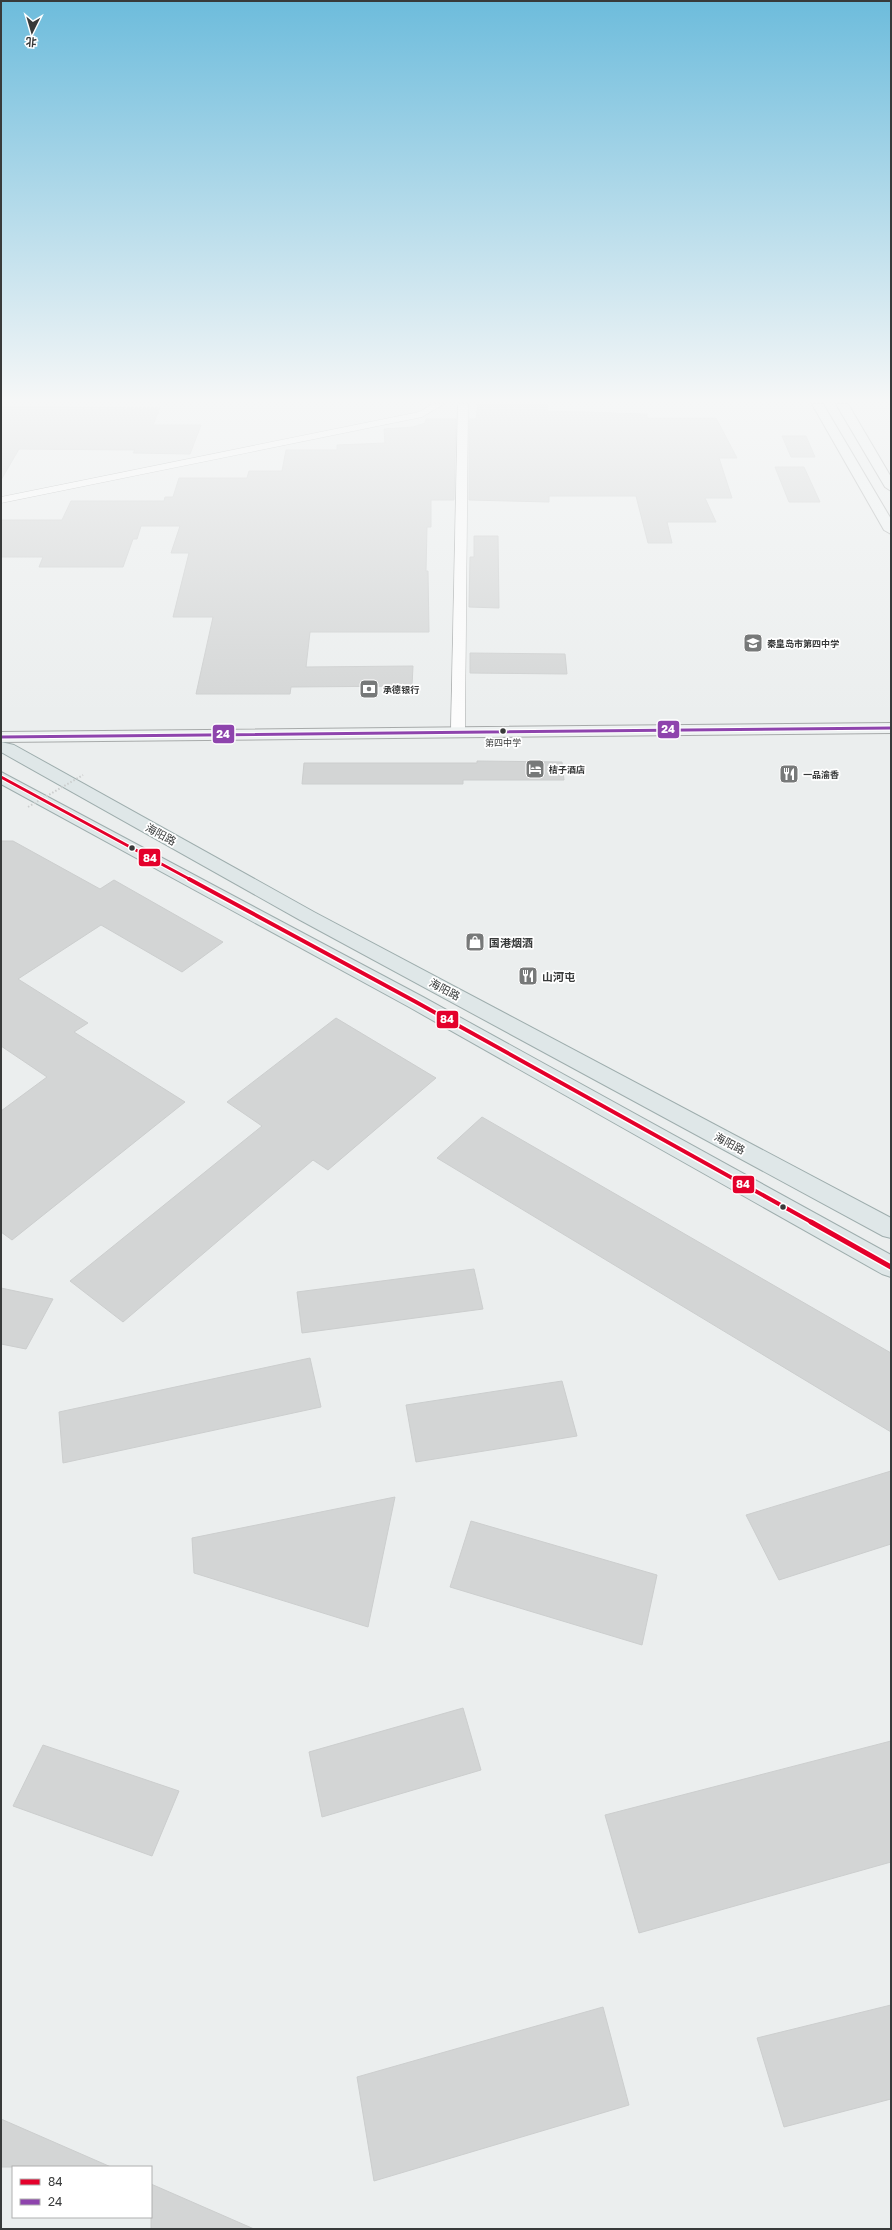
<svg xmlns="http://www.w3.org/2000/svg" width="892" height="2230" viewBox="0 0 892 2230" font-family="'Golos Text','Noto Sans SC',sans-serif">
<style>
.building{fill:#d3d5d5;stroke:#cccece}
.lines{fill:none;stroke-linecap:round;stroke-linejoin:round}
.minor-casing{stroke:#a7aaaa;stroke-width:1}
.secondary-casing{stroke:#a7aaaa;stroke-width:2}
.primary-casing{stroke:#9eadad;stroke-width:2}
.minor{fill:#fcfcfc;fill-rule:evenodd}
.secondary{fill:#eef2f2;fill-rule:evenodd}
.primary{fill:#dfe7e8;fill-rule:evenodd}
.path-bridge{stroke:#cccece;stroke-width:2;stroke-dasharray:1.5 2;stroke-linecap:butt}
.bus-1-far2-casing{stroke:#fff;stroke-width:5}
.bus-1-far1-casing{stroke:#fff;stroke-width:7}
.bus-1-casing{stroke:#fff;stroke-width:8}
.bus-2-casing{stroke:#fff;stroke-width:5}
.bus-1-far2{stroke:#e4002b;stroke-width:3}
.bus-1-far1{stroke:#e4002b;stroke-width:4}
.bus-1{stroke:#e4002b;stroke-width:5}
.bus-2{stroke:#8e44ad;stroke-width:3}
.bus-dot{fill:#383a3a;stroke:#fff;stroke-width:1.5}
.labels{text-anchor:middle;dominant-baseline:central;stroke-width:3.5;stroke-linejoin:round;paint-order:stroke}
.far-poi-label{font-size:9px;font-weight:bold;fill:#383a3a;stroke:#fff;text-anchor:start}
.far-bus-label{font-size:9px;fill:#383a3a;stroke:#fff}
.street-label{font-size:11px;fill:#383a3a;stroke:#fff}
.poi-label{font-size:11px;font-weight:bold;fill:#383a3a;stroke:#fff;text-anchor:start}
.line-badge{stroke:#fff;stroke-width:1.5}
.badge-label{font-size:11px;text-anchor:middle;font-weight:bold;fill:#fff}
</style>
<rect width="100%" height="100%" fill="#ebeeee"/>
<path class="building" d="M 478,404 L 547,404 L 547,411 L 647,414 L 647,418 L 716,418 L 737,458 L 719,458 L 732,498 L 705,498 L 716,522 L 667,522 L 672,543 L 648,543 L 636,496 L 549,496 L 549,502 L 469,500 L 469,419 L 476,419 Z
M 1,407 L 160,408 L 153,425 L 201,425 L 190,454 L 133,453 L 135,450 L 19,449 L 1,480 Z
M 426,419 L 456,419 L 454,500 L 431,500 L 431,527 L 427,527 L 426,571 L 428,571 L 429,632 L 310,632 L 306,667 L 413,666 L 412,686 L 291,687 L 290,694 L 196,694 L 213,617 L 173,617 L 189,553 L 171,553 L 180,526 L 141,526 L 137,539 L 133,539 L 123,567 L 39,567 L 43,557 L 1,557 L 1,520 L 62,520 L 71,501 L 164,501 L 165,497 L 173,497 L 179,478 L 247,478 L 249,471 L 282,471 L 286,450 L 337,450 L 337,445 L 385,443 L 384,429 L 413,427 L 425,423 Z
M 782,436 L 806,436 L 815,457 L 791,457 Z
M 775,467 L 804,467 L 820,502 L 789,502 Z
M 474,536 L 498,536 L 499,608 L 469,607 L 470,557 L 474,557 Z
M 470,653 L 565,654 L 567,674 L 470,673 Z
M 477,761 L 562,762 L 564,780 L 463,780 L 463,784 L 302,784 L 304,763 L 477,763 Z
M 1,841 L 13,841 L 100,889 L 114,880 L 223,942 L 182,972 L 101,925 L 18,979 L 88,1023 L 74,1032 L 185,1102 L 12,1240 L 1,1232 L 1,1111 L 47,1077 L 1,1046 Z
M 336,1018 L 436,1078 L 328,1170 L 313,1160 L 123,1322 L 70,1281 L 262,1126 L 227,1102 Z
M 482,1117 L 891,1353 L 891,1432 L 437,1158 Z
M 474,1269 L 483,1309 L 302,1333 L 297,1292 Z
M 1,1288 L 53,1299 L 26,1349 L 1,1344 Z
M 310,1358 L 321,1407 L 63,1463 L 59,1412 Z
M 562,1381 L 577,1436 L 416,1462 L 406,1405 Z
M 891,1471 L 891,1544 L 779,1580 L 746,1515 Z
M 395,1497 L 368,1627 L 194,1573 L 192,1538 Z
M 471,1521 L 657,1575 L 642,1645 L 450,1587 Z
M 463,1708 L 481,1770 L 322,1817 L 309,1752 Z
M 891,1741 L 891,1862 L 639,1933 L 605,1815 Z
M 43,1745 L 179,1791 L 152,1856 L 13,1806 Z
M 891,2005 L 891,2099 L 784,2127 L 757,2038 Z
M 603,2007 L 629,2105 L 374,2181 L 357,2077 Z
M 1,2119 L 111,2167 L 1,2167 Z
M 151,2184 L 254,2229 L 151,2229 Z"/>
<g class="lines">
<g class="minor-casing">
<path id="minor" d="M 433,404 L 444,404 L 422,417 L 1,503 L 1,497 L 419,412 Z
M 458,404 L 468,404 L 465,731 L 458,735 L 451,731 Z"/>
</g>
<g class="secondary-casing">
<path id="secondary" d="M 812,404 L 823,404 L 891,519 L 891,534 L 884,530 Z
M 836,404 L 848,404 L 891,477 L 891,491 L 885,487 Z
M 891,723 L 891,733 L 1,742 L 1,732 Z"/>
</g>
<g class="primary-casing">
<path id="primary" d="M 1,742 L 14,745 L 314,912 L 891,1218 L 891,1238 L 883,1236 L 300,920 L 1,752 Z
M 1,772 L 423,997 L 891,1255 L 891,1277 L 882,1274 L 409,1007 L 1,784 Z"/>
</g>
<use href="#minor" class="minor"/>
<use href="#secondary" class="secondary"/>
<use href="#primary" class="primary"/>
<path class="path-bridge" d="M 28,807 L 83,775"/>
<g class="bus-1-far2-casing">
<path id="bus-1-far2" d="M 1,777 L 191,880"/>
</g>
<g class="bus-1-far1-casing">
<path id="bus-1-far1" d="M 189,879 L 416,1002 L 813,1223"/>
</g>
<g class="bus-1-casing">
<path id="bus-1" d="M 811,1222 L 891,1267"/>
</g>
<g class="bus-2-casing">
<path id="bus-2" d="M 1,737 L 891,728"/>
</g>
<use href="#bus-1-far2" class="bus-1-far2"/>
<use href="#bus-1-far1" class="bus-1-far1"/>
<use href="#bus-1" class="bus-1"/>
<use href="#bus-2" class="bus-2"/>
</g>
<linearGradient id="sky" x2="0" y2="1"><stop stop-color="#6dbcdc"/><stop offset="0.56" stop-color="#f6f7f7"/><stop offset="1" stop-color="#f6f7f7" stop-opacity="0"/></linearGradient>
<rect width="892" height="716" fill="url(#sky)"/>
<defs>
<g id="school-square" transform="scale(1)"><rect x="-9" y="-9" width="18" height="18" rx="4" fill="#777979" stroke="#fff"/><path d="M0-5L7-2L0 1L-7-2ZM-4 1L0 2.5L4 1V4Q0 6-4 4Z" fill="#fff"/></g>
<g id="bank-square" transform="scale(1)"><rect x="-9" y="-9" width="18" height="18" rx="4" fill="#777979" stroke="#fff"/><path d="M-6-4H6V4H-6ZM0-2.3a2.3 2.3 0 1 0 0 4.6a2.3 2.3 0 1 0 0-4.6Z" fill="#fff"/></g>
<g id="hotel-square" transform="scale(1)"><rect x="-9" y="-9" width="18" height="18" rx="4" fill="#777979" stroke="#fff"/><path d="M-6-4.5h1.5V1H6V5H4.5V3h-9V5H-6ZM-4 0a1.8 1.8 0 1 1 3.6 0ZM.5 0V-2.5h3Q6-2.5 6 0Z" fill="#fff"/></g>
<g id="restaurant-square" transform="scale(1)"><rect x="-9" y="-9" width="18" height="18" rx="4" fill="#777979" stroke="#fff"/><path d="M-5-6h1v4h1v-4h1v4h1v-4h1v5L-1.5 .5V6h-2V.5L-5-1ZM5-6V6H3V1.5H1.5Q1.5-4 5-6Z" fill="#fff"/></g>
<g id="shop-square" transform="scale(1)"><rect x="-9" y="-9" width="18" height="18" rx="4" fill="#777979" stroke="#fff"/><path d="M-5-2.5h2.3a2.7 3.5 0 0 1 5.4 0H5L5.5 6h-11ZM-1.5-2.5h3a1.5 2.3 0 0 0-3 0Z" fill="#fff"/></g>
</defs>
<g fill-rule="evenodd">
<use href="#school-square" x="753" y="643"/>
<use href="#bank-square" x="369" y="689"/>
<use href="#hotel-square" x="535" y="769"/>
<use href="#restaurant-square" x="789" y="774"/>
<use href="#shop-square" x="475" y="942"/>
<use href="#restaurant-square" x="528" y="976"/>
</g>
<g class="bus-dot">
<circle cx="503" cy="731" r="3.5"/>
<circle cx="132" cy="848" r="3.5"/>
<circle cx="783" cy="1207" r="3.5"/>
</g>
<g class="labels">
<g class="far-poi-label">
<text x="767" y="643">秦皇岛市第四中学</text>
<text x="383" y="689">承德银行</text>
<text x="549" y="769">桔子酒店</text>
<text x="803" y="774">一品渝香</text>
</g>
<g class="far-bus-label">
<text x="503" y="742">第四中学</text>
</g>
<g class="street-label">
<text transform="translate(161 834) rotate(29)">海阳路</text>
<text transform="translate(445 989) rotate(28)">海阳路</text>
<text transform="translate(730 1143) rotate(28)">海阳路</text>
</g>
<g class="poi-label">
<text x="489" y="942">国港烟酒</text>
<text x="542" y="976">山河屯</text>
</g>
</g>
<g class="line-badge">
<rect x="657" y="720" width="23" height="19" rx="4" fill="#8e44ad"/>
<rect x="212" y="724" width="23" height="20" rx="4" fill="#8e44ad"/>
<rect x="138" y="848" width="23" height="19" rx="4" fill="#e4002b"/>
<rect x="436" y="1010" width="23" height="19" rx="4" fill="#e4002b"/>
<rect x="732" y="1175" width="23" height="19" rx="4" fill="#e4002b"/>
</g>
<g class="badge-label">
<text x="668" y="733">24</text>
<text x="223" y="738">24</text>
<text x="150" y="862">84</text>
<text x="447" y="1023">84</text>
<text x="743" y="1188">84</text>
</g>
<rect width="892" height="2230" fill="none" stroke="#383a3a" stroke-width="4"/>
<rect x="12" y="2166" width="140" height="52" fill="#ffffff" stroke="#afb0b0"/>
<rect x="20" y="2179" width="20" height="6" fill="#e4002b" stroke="#afb0b0"/>
<text x="48" y="2186" font-size="12" fill="#383a3a">84</text>
<rect x="20" y="2199" width="20" height="6" fill="#8e44ad" stroke="#afb0b0"/>
<text x="48" y="2206" font-size="12" fill="#383a3a">24</text>
<g transform="translate(32 32) rotate(185)" stroke="#ffffff" stroke-width="3" paint-order="stroke">
<path d="M0-3L7 15L0 10L-7 15Z" fill="#383a3a"/>
<text y="-6" font-size="11" font-weight="bold" text-anchor="middle" fill="#383a3a">北</text>
</g>
</svg>
